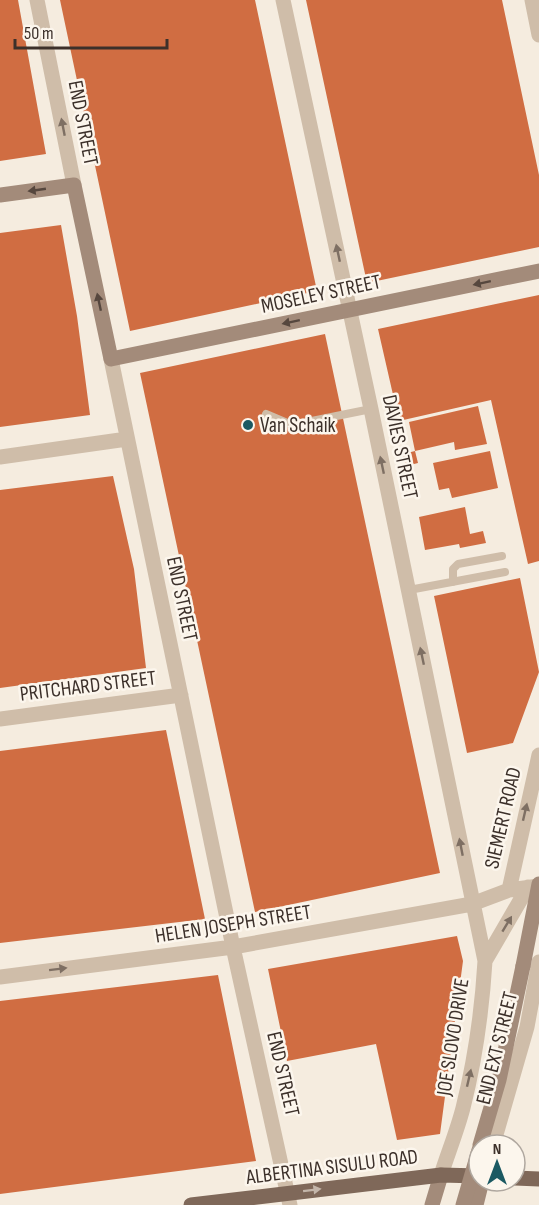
<svg xmlns="http://www.w3.org/2000/svg" width="539" height="1205" viewBox="0 0 539 1205" font-family="'Sofia Sans Condensed',sans-serif">
<style>
.building{fill:#d06d42}
.lines{fill:none;stroke-linecap:round;stroke-linejoin:round}
.lane{stroke:#cfbda9;stroke-width:8}
.street{stroke:#cfbda9;stroke-width:15}
.secondary{stroke:#a38b7a;stroke-width:15}
.primary{stroke:#7f6859;stroke-width:15}
.secondary-bridge{stroke:#a38b7a;stroke-width:15}
.oneway{fill:#7e6f63}
.oneway2{fill:#56473e}
.oneway3{fill:#c4b6aa}
.poi-dot{fill:#1b5962;stroke:#fcf6ed;stroke-width:2}
.labels{text-anchor:middle;dominant-baseline:central;stroke-width:5;stroke-linejoin:round;paint-order:stroke}
.street-label{font-size:21px;fill:#3c302a;stroke:#fcf6ed}
.poi-label{font-size:21px;fill:#3c302a;stroke:#fcf6ed;text-anchor:start}
</style>
<rect width="100%" height="100%" fill="#f5ecdf"/>
<path class="building" d="M 0,0 L 18,0 L 46,154 L 0,161 Z
M 60,0 L 255,0 L 317,291 L 130,331 Z
M 306,0 L 502,0 L 539,175 L 539,247 L 367,283 Z
M 61,225 L 77,316 L 90,415 L 0,427 L 0,233 Z
M 539,295 L 539,561 L 528,564 L 491,400 L 399,421 L 378,329 Z
M 325,334 L 440,873 L 255,912 L 140,373 Z
M 478,406 L 487,444 L 455,450 L 454,442 L 415,451 L 409,422 Z
M 415,451 L 418,463 L 406,466 L 403,454 Z
M 490,451 L 498,488 L 452,498 L 449,488 L 439,490 L 433,463 Z
M 113,476 L 134,569 L 146,668 L 0,688 L 0,490 Z
M 465,507 L 470,534 L 483,531 L 486,543 L 460,548 L 459,544 L 425,550 L 419,517 Z
M 520,578 L 539,672 L 513,743 L 467,753 L 434,596 Z
M 166,730 L 205,919 L 0,943 L 0,751 Z
M 457,936 L 463,961 L 440,1134 L 397,1140 L 376,1044 L 287,1061 L 268,969 Z
M 218,975 L 256,1161 L 0,1194 L 0,1001 Z"/>
<g class="lines">
<path class="lane" d="M 266,414 L 292,425 L 371,409
M 453,582 L 453,569 L 458,564 L 502,556
M 409,590 L 505,572"/>
<path class="street" d="M 37,0 L 74,185
M 283,0 L 371,409 L 485,961 C 482,1011 475,1060 463,1108 C 457,1131 448,1153 441,1175
M 532,0 L 539,35
M 111,359 L 233,947 L 290,1205
M 0,457 L 127,439
M 0,719 L 181,695
M 509,890 L 539,755
M 485,961 L 528,887
M 0,977 L 233,947 L 472,904 L 509,890 L 539,886
M 493,1145 L 527,1027 L 539,962"/>
<path class="secondary" d="M 0,195 L 74,185 L 111,359 L 539,271
M 480,1145 L 499,1080 L 523,966
M 432,1205 L 441,1175
M 476,1205 L 482,1181"/>
<path class="primary" d="M 515,1178 L 539,1179
M 191,1205 L 441,1175 L 479,1176"/>
<path class="secondary-bridge" d="M 523,966 L 539,884
M 463,1205 L 479,1150"/>
</g>
<defs><path id="oneway-solid" d="M-6-.8H1V-3.2L6.5 0L1 3.2V.8H-6Z" transform="scale(1.5)"/></defs>
<g class="oneway">
<use href="#oneway-solid" transform="translate(63 127) rotate(-101)"/>
<use href="#oneway-solid" transform="translate(338 253) rotate(-102)"/>
<use href="#oneway-solid" transform="translate(382 465) rotate(-102)"/>
<use href="#oneway-solid" transform="translate(422 656) rotate(-102)"/>
<use href="#oneway-solid" transform="translate(525 812) rotate(-77)"/>
<use href="#oneway-solid" transform="translate(461 847) rotate(-101)"/>
<use href="#oneway-solid" transform="translate(507 924) rotate(-59)"/>
<use href="#oneway-solid" transform="translate(58 969) rotate(-7)"/>
<use href="#oneway-solid" transform="translate(469 1078) rotate(-77)"/>
</g>
<g class="oneway2">
<use href="#oneway-solid" transform="translate(37 190) rotate(172)"/>
<use href="#oneway-solid" transform="translate(482 283) rotate(168)"/>
<use href="#oneway-solid" transform="translate(99 302) rotate(-102)"/>
<use href="#oneway-solid" transform="translate(291 322) rotate(168)"/>
</g>
<use class="oneway3" href="#oneway-solid" transform="translate(312 1190) rotate(-7)"/>
<circle class="poi-dot" cx="248" cy="425" r="6"/>
<g class="labels">
<g class="street-label">
<text transform="translate(83 123) rotate(79)">END STREET</text>
<text transform="translate(321 294) rotate(-12)">MOSELEY STREET</text>
<text transform="translate(400 447) rotate(78)">DAVIES STREET</text>
<text transform="translate(182 599) rotate(78)">END STREET</text>
<text transform="translate(88 686) rotate(-7)">PRITCHARD STREET</text>
<text transform="translate(503 818) rotate(-77)">SIEMERT ROAD</text>
<text transform="translate(233 924) rotate(-9)">HELEN JOSEPH STREET</text>
<text transform="translate(453 1037) rotate(-81)">JOE SLOVO DRIVE</text>
<text transform="translate(497 1048) rotate(-76)">END EXT STREET</text>
<text transform="translate(283 1074) rotate(77)">END STREET</text>
<text transform="translate(332 1167) rotate(-7)">ALBERTINA SISULU ROAD</text>
</g>
<g class="poi-label">
<text x="260" y="425">Van Schaik</text>
</g>
</g>
<g transform="translate(497 1163)"><circle r="28" fill="#fcf6ed" stroke="#afa79f" stroke-width="1.5"/>
<path d="M0-4.5L10 22L0 15L-10 22Z" fill="#1b5962"/>
<text y="-9" font-size="16" font-weight="bold" text-anchor="middle" fill="#3c302a">N</text>
</g>
<path d="M15 39v9h152v-9" fill="none" stroke="#3c302a" stroke-width="3"/>
<text x="24" y="39" font-size="18" fill="#3c302a" stroke="#fcf6ed" stroke-width="4.5" paint-order="stroke">50 m</text>
</svg>
